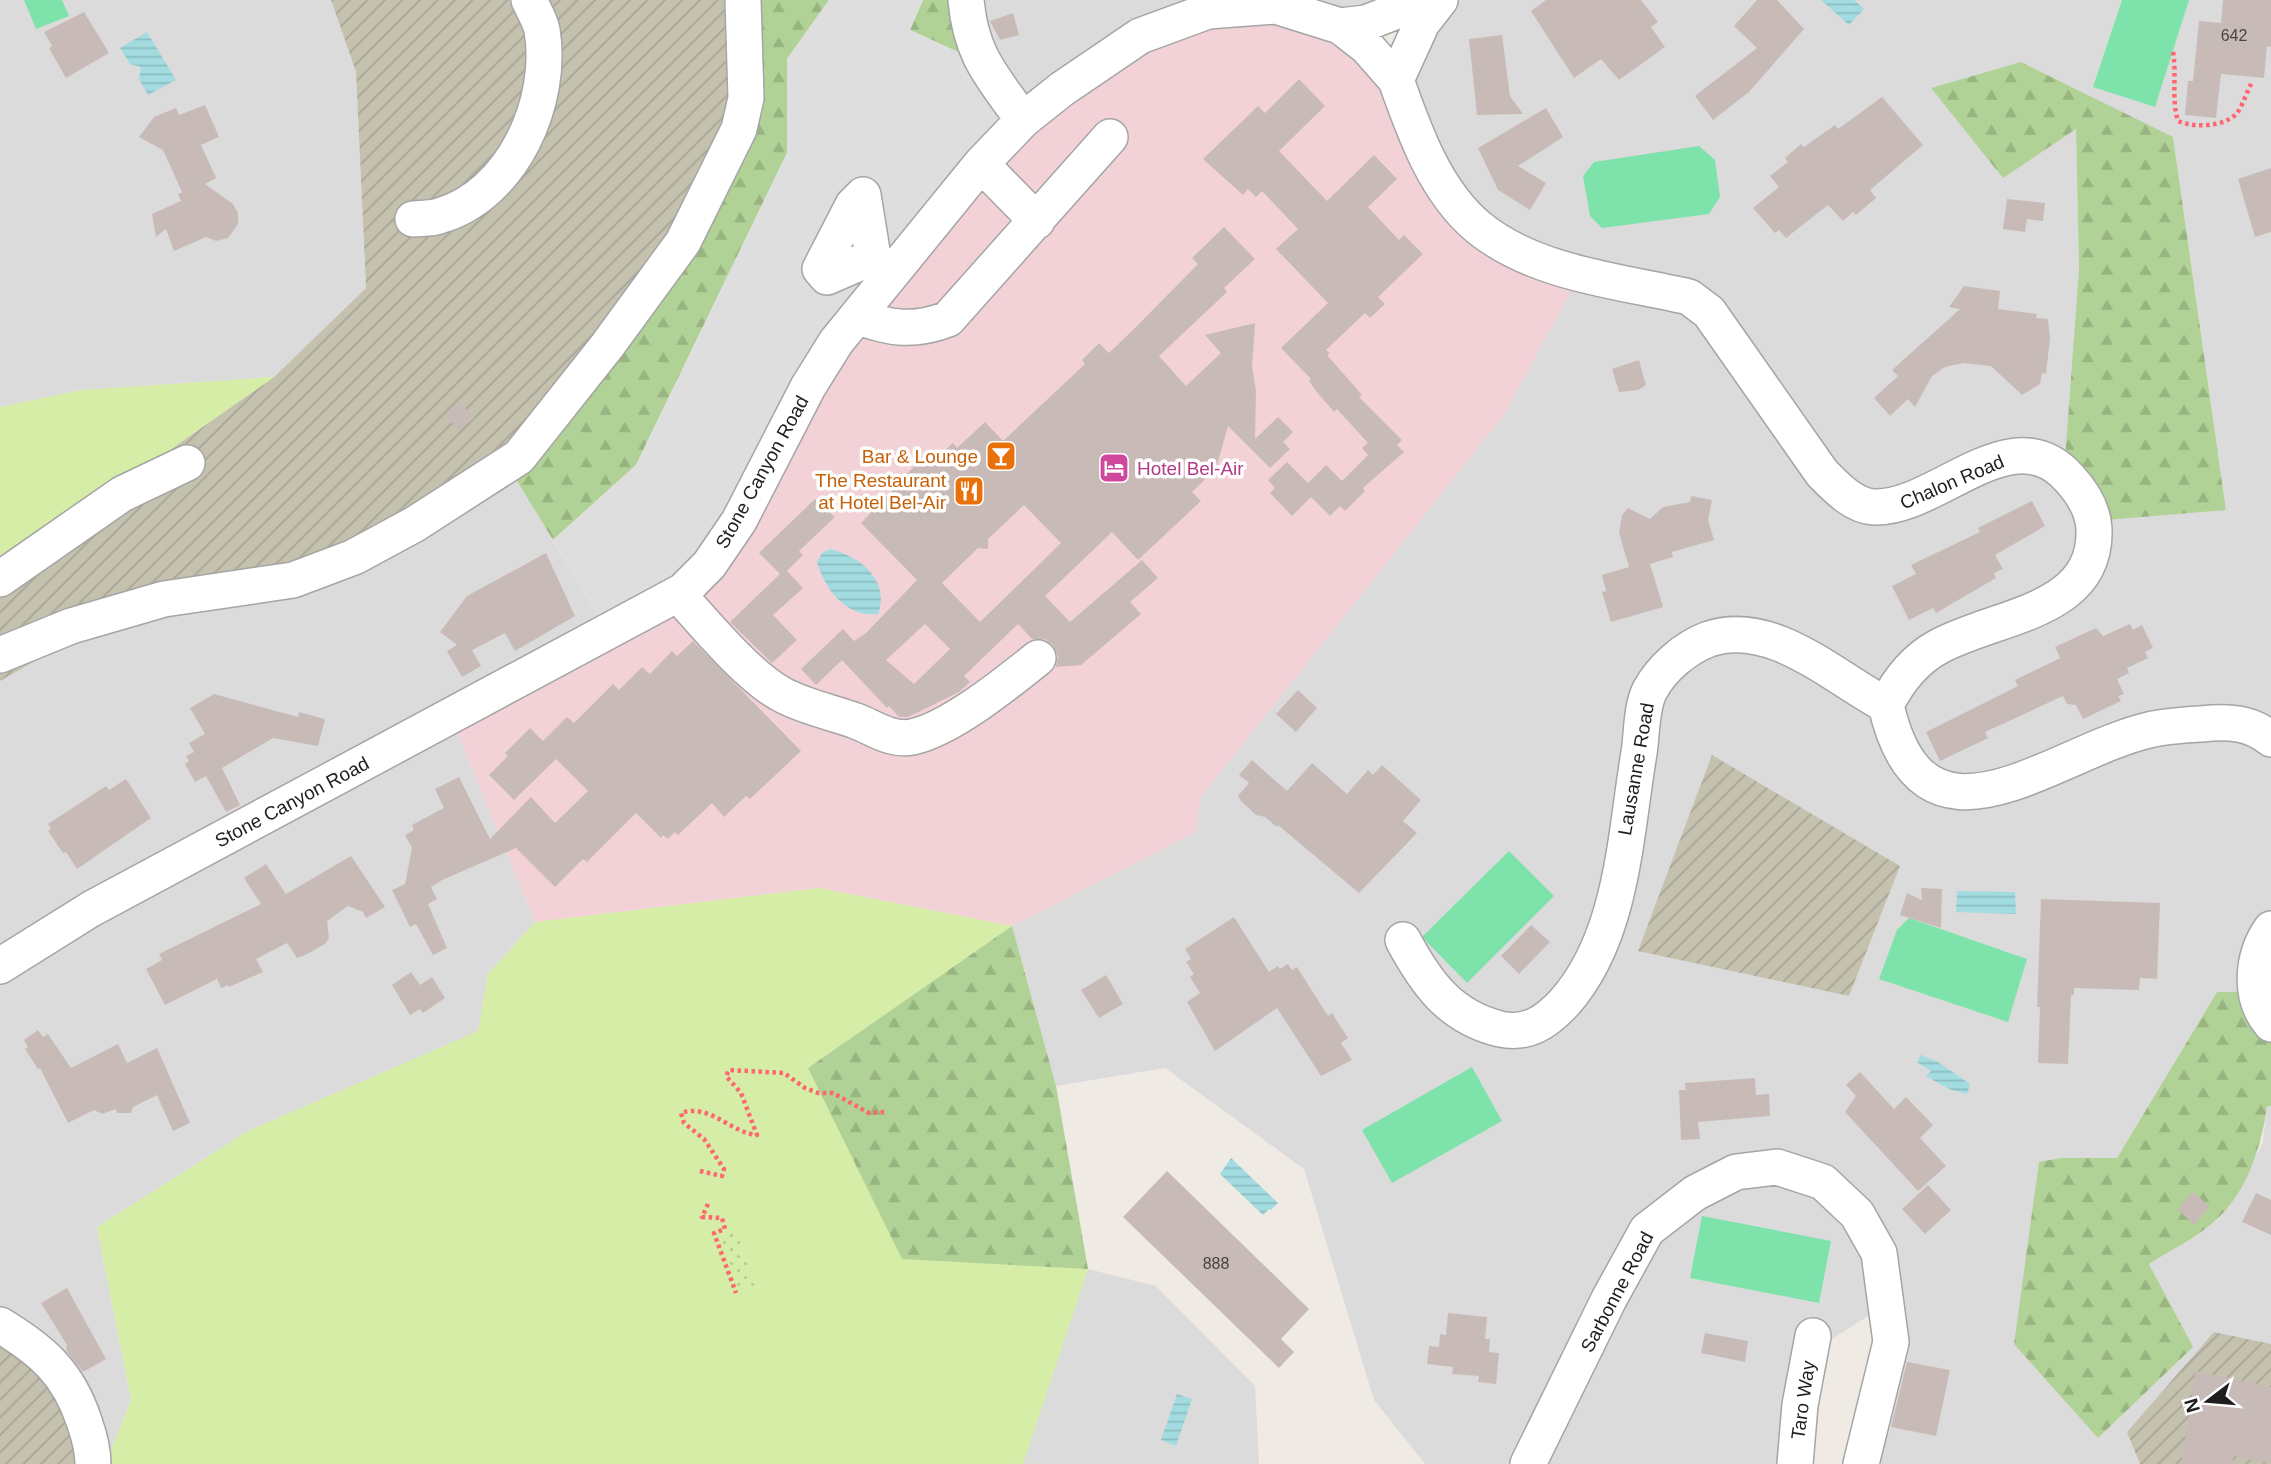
<svg xmlns="http://www.w3.org/2000/svg" width="2271" height="1464" viewBox="0 0 2271 1464" font-family="Arial,sans-serif">
<style>
.residential{fill:#dcdbdb;fill-rule:evenodd}
.commercial{fill:#f2d2d6}
.construction{fill:url(#construction-furrows)}
.grass{fill:#d5eda7}
.forest{fill:url(#forest-firs)}
.garden{fill:url(#garden-dots)}
.pitch{fill:#7de3ab}
.parking{fill:#dedede}
.water{fill:url(#water-rules)}
.building{fill:#c8bbb7;fill-rule:evenodd}
.lines{fill:none;stroke-linecap:round;stroke-linejoin:round}
.minor-casing{stroke:#a5a5a5;stroke-width:38}
.path{stroke:#ff666f;stroke-width:4.5;stroke-dasharray:3.5 3.5;stroke-linecap:butt}
.minor{stroke:#fff;stroke-width:35}
.labels{text-anchor:middle;dominant-baseline:central;stroke-width:7;stroke-linejoin:round;paint-order:stroke}
.number-label{font-size:16px;fill:#484544}
.food-label{font-size:19px;fill:#c56008;stroke:#fff;text-anchor:end}
.hotel-label{font-size:19px;fill:#b23c85;stroke:#fff;text-anchor:start}
.street-label{font-size:19px;fill:#1e1e1e;stroke:#fff}
</style>
<defs>
<pattern id="construction-furrows" width="10" height="10" patternUnits="userSpaceOnUse" patternTransform="scale(1.75)"><rect width="10" height="10" fill="#c5c1af"/><path d="M-1 1l2-2M0 10L10 0M9 11l2-2" fill="none" stroke="#a9a596"/></pattern>
<pattern id="forest-firs" width="22" height="20" patternUnits="userSpaceOnUse" patternTransform="scale(1.75)"><rect width="22" height="20" fill="#b1d296"/><path d="M5 1l3.5 6h-7zM16 11l3.5 6h-7z" fill="#98b481"/></pattern>
<pattern id="garden-dots" width="8" height="8" patternUnits="userSpaceOnUse" patternTransform="scale(1.75)"><rect width="8" height="8" fill="#d5eda7"/><path d="M2 2h.1M6 6h.1" fill="none" stroke="#b6cb8f" stroke-width="1.8" stroke-linecap="round"/></pattern>
<pattern id="water-rules" width="6" height="5" patternUnits="userSpaceOnUse" patternTransform="scale(1.75)"><rect width="6" height="5" fill="#a2dce0"/><path d="M0 2.5h6" fill="none" stroke="#8bbcc0"/></pattern>
</defs>
<rect width="100%" height="100%" fill="#f0eae4"/>
<path class="residential" d="M 0,0 L 331,0 L 356,72 L 366,288 L 274,377 L 82,390 L 0,407 Z
M 966,0 L 1425,0 L 1023,120 Z
M 1440,0 L 2271,0 L 2271,1024 L 2217,992 L 2117,1158 L 2061,1158 L 2098,1438 L 2192,1347 L 2149,1264 L 2218,1219 L 2238,1192 L 2263,1142 L 2267,1106 L 2271,1106 L 2271,1464 L 1861,1464 L 1887,1304 L 1810,1353 L 1795,1464 L 1425,1464 L 1374,1400 L 1304,1169 L 1165,1068 L 1056,1086 L 1012,926 L 1196,832 L 1200,798 L 1478,227 L 1396,80 ZM 2076,128 L 2173,137 L 2226,509 L 2079,270 Z
M 517,481 L 608,632 L 451,717 L 535,922 L 488,974 L 479,1031 L 248,1131 L 97,1227 L 131,1400 L 106,1464 L 0,1464 L 0,681 L 103,623 L 339,578 Z
M 1088,1269 L 1156,1286 L 1255,1386 L 1259,1464 L 1023,1464 Z"/>
<path class="commercial" d="M 1208,11 L 1340,26 L 1453,200 L 1581,272 L 1504,415 L 1200,798 L 1196,832 L 1012,926 L 819,888 L 535,922 L 451,717 L 683,591 L 808,387 L 981,164 Z"/>
<path class="construction" d="M 331,0 L 758,0 L 755,95 L 683,250 L 517,481 L 339,578 L 103,623 L 0,681 L 0,569 L 274,377 L 366,288 L 356,72 Z
M 1712,755 L 1900,866 L 1849,996 L 1638,951 Z
M 2214,1332 L 2271,1344 L 2271,1464 L 2140,1464 L 2127,1432 Z
M 0,1347 L 50,1380 L 75,1438 L 76,1464 L 0,1464 Z"/>
<path class="grass" d="M 274,377 L 0,569 L 0,407 L 82,390 Z
M 819,888 L 1012,926 L 808,1068 L 902,1258 L 1088,1269 L 1023,1464 L 106,1464 L 131,1400 L 97,1227 L 248,1131 L 478,1031 L 488,974 L 535,922 Z"/>
<path class="forest" d="M 758,0 L 829,0 L 787,59 L 787,153 L 636,465 L 553,540 L 517,481 L 683,250 L 755,95 Z
M 923,0 L 966,0 L 982,63 L 910,30 Z
M 2021,62 L 2173,137 L 2226,510 L 2093,521 L 2064,473 L 2079,270 L 2076,129 L 2003,178 L 1931,88 Z
M 1012,926 L 1056,1086 L 1088,1269 L 902,1259 L 808,1068 Z
M 2217,992 L 2256,992 L 2271,1041 L 2271,1106 L 2267,1106 C 2262,1145 2247,1192 2217,1219 C 2198,1237 2171,1250 2149,1264 L 2193,1347 L 2098,1438 L 2014,1344 L 2039,1162 L 2061,1158 L 2117,1158 Z"/>
<path class="garden" d="M 737,1230 L 756,1285 L 738,1290 L 719,1237 Z"/>
<path class="pitch" d="M 24,0 L 62,0 L 69,16 L 36,29 Z
M 2122,0 L 2189,0 L 2155,107 L 2093,87 Z
M 1699,146 L 1715,160 L 1720,197 L 1709,214 L 1602,228 L 1590,216 L 1583,176 L 1594,162 Z
M 1509,851 L 1554,896 L 1467,983 L 1422,937 Z
M 1909,918 L 2027,959 L 2008,1022 L 1879,979 L 1897,930 Z
M 1472,1067 L 1502,1121 L 1392,1183 L 1362,1130 Z
M 1702,1216 L 1831,1241 L 1819,1303 L 1690,1278 Z"/>
<path class="parking" d="M 829,0 L 923,0 L 910,30 L 982,63 L 1023,120 L 836,342 L 739,521 L 608,632 L 553,540 L 636,465 L 787,153 L 787,59 Z"/>
<path class="water" d="M 1821,0 L 1854,0 L 1864,9 L 1849,25 Z
M 147,32 L 176,80 L 148,95 L 139,79 L 141,67 L 130,64 L 120,48 Z
M 830,549 C 859,556 891,580 878,614 C 846,618 825,589 817,562 L 822,553 Z
M 1957,891 L 2015,892 L 2016,914 L 1956,912 Z
M 1921,1055 L 1938,1062 L 1970,1084 L 1967,1094 L 1949,1089 L 1926,1076 L 1931,1071 L 1917,1062 Z
M 1231,1158 L 1278,1203 L 1271,1210 L 1269,1209 L 1263,1215 L 1220,1174 Z
M 1177,1394 L 1192,1399 L 1176,1446 L 1161,1440 Z"/>
<path class="building" d="M 1546,0 L 1641,0 L 1658,22 L 1651,27 L 1665,47 L 1619,80 L 1601,59 L 1574,78 L 1531,11 Z
M 1757,0 L 1777,0 L 1804,29 L 1749,92 L 1713,120 L 1695,96 L 1757,48 L 1734,26 Z
M 2223,0 L 2271,0 L 2271,47 L 2267,46 L 2264,78 L 2221,74 L 2216,118 L 2185,115 L 2188,81 L 2193,81 L 2199,21 L 2221,23 Z
M 84,12 L 109,53 L 66,78 L 49,48 L 52,46 L 44,32 Z
M 1013,13 L 1019,35 L 1000,40 L 990,21 Z
M 1502,35 L 1510,96 L 1523,114 L 1477,115 L 1469,39 Z
M 1299,79 L 1325,106 L 1279,151 L 1327,201 L 1374,155 L 1397,179 L 1368,207 L 1399,240 L 1404,235 L 1423,254 L 1378,297 L 1385,304 L 1370,318 L 1365,313 L 1326,350 L 1330,353 L 1327,355 L 1362,395 L 1359,397 L 1402,440 L 1397,445 L 1404,452 L 1363,488 L 1365,491 L 1345,511 L 1340,506 L 1330,516 L 1311,497 L 1292,516 L 1270,493 L 1275,488 L 1268,480 L 1287,462 L 1308,483 L 1326,465 L 1342,481 L 1368,455 L 1362,448 L 1368,443 L 1337,409 L 1334,412 L 1316,391 L 1309,381 L 1311,379 L 1281,348 L 1328,303 L 1276,249 L 1298,229 L 1262,191 L 1256,197 L 1248,189 L 1243,195 L 1203,159 L 1258,106 L 1265,113 Z
M 1882,97 L 1923,145 L 1870,190 L 1876,198 L 1856,215 L 1853,212 L 1843,221 L 1828,205 L 1786,238 L 1779,230 L 1775,233 L 1753,208 L 1779,187 L 1770,176 L 1788,162 L 1785,158 L 1801,144 L 1804,147 L 1835,125 L 1838,129 Z
M 205,105 L 219,137 L 201,145 L 216,178 L 205,184 L 233,204 L 238,213 L 238,224 L 228,238 L 216,241 L 206,237 L 174,251 L 166,229 L 156,237 L 152,214 L 181,201 L 178,194 L 182,192 L 163,150 L 139,137 L 154,117 L 176,108 L 179,115 Z
M 1546,108 L 1563,137 L 1518,166 L 1546,183 L 1530,210 L 1498,190 L 1478,148 Z
M 2271,168 L 2271,232 L 2255,237 L 2238,179 Z
M 2007,199 L 2045,203 L 2043,221 L 2027,219 L 2025,232 L 2003,229 Z
M 1224,227 L 1255,259 L 1224,288 L 1227,292 L 1159,356 L 1186,386 L 1221,353 L 1205,335 L 1255,323 L 1252,367 L 1256,390 L 1255,439 L 1278,417 L 1293,432 L 1283,442 L 1290,449 L 1270,468 L 1228,426 L 1216,469 L 1192,492 L 1201,501 L 1138,560 L 1112,532 L 1045,596 L 1070,622 L 1142,560 L 1158,578 L 1130,602 L 1141,614 L 1081,665 L 1056,667 L 1058,656 L 1053,645 L 1045,639 L 1032,639 L 1018,624 L 964,676 L 970,682 L 959,692 L 908,717 L 899,717 L 889,706 L 887,708 L 842,660 L 816,685 L 801,669 L 843,629 L 854,641 L 865,634 L 917,580 L 861,523 L 892,491 L 890,489 L 929,453 L 935,459 L 953,443 L 957,448 L 985,422 L 1003,441 L 1085,364 L 1082,360 L 1099,343 L 1109,353 L 1136,327 L 1198,264 L 1192,258 ZM 1024,505 L 1061,543 L 980,622 L 942,583 L 978,548 L 988,549 L 988,539 ZM 925,624 L 950,649 L 914,684 L 886,660 Z
M 1964,286 L 2000,291 L 1998,309 L 2037,314 L 2036,318 L 2048,319 L 2050,338 L 2046,374 L 2042,373 L 2040,384 L 2022,395 L 1991,366 L 1963,363 L 1945,367 L 1932,376 L 1915,407 L 1908,399 L 1890,416 L 1874,398 L 1898,376 L 1892,370 L 1960,309 L 1949,307 Z
M 1639,360 L 1646,385 L 1638,390 L 1619,392 L 1612,369 Z
M 460,402 L 474,418 L 458,431 L 445,415 Z
M 1691,496 L 1712,500 L 1708,520 L 1714,540 L 1672,552 L 1673,557 L 1650,564 L 1663,607 L 1611,622 L 1602,592 L 1606,591 L 1602,575 L 1629,567 L 1619,533 L 1622,515 L 1628,508 L 1650,519 L 1663,507 L 1690,502 Z
M 815,499 L 835,517 L 799,551 L 803,555 L 787,571 L 803,588 L 773,615 L 797,640 L 772,663 L 730,622 L 780,574 L 759,553 Z
M 2032,501 L 2045,526 L 1995,555 L 2003,569 L 1994,573 L 1996,578 L 1936,613 L 1933,608 L 1909,620 L 1892,586 L 1916,574 L 1911,565 L 1980,532 L 1978,528 Z
M 546,553 L 575,616 L 515,651 L 505,633 L 472,650 L 481,666 L 462,677 L 447,651 L 457,645 L 440,632 L 467,596 Z
M 2130,624 L 2133,630 L 2142,625 L 2153,648 L 2145,652 L 2148,658 L 2127,668 L 2129,673 L 2117,679 L 2124,694 L 2118,696 L 2121,701 L 2083,719 L 2076,705 L 2067,704 L 2063,696 L 1985,732 L 1988,738 L 1940,761 L 1926,732 L 2018,686 L 2015,680 L 2060,658 L 2055,647 L 2096,628 L 2103,636 Z
M 693,641 L 801,751 L 750,799 L 746,796 L 724,817 L 712,803 L 678,835 L 675,832 L 668,839 L 663,835 L 661,838 L 636,813 L 587,862 L 583,859 L 555,887 L 516,848 L 442,880 L 431,887 L 437,899 L 428,904 L 447,948 L 433,955 L 416,924 L 410,927 L 392,890 L 405,884 L 412,848 L 405,835 L 414,830 L 412,825 L 444,808 L 435,789 L 459,777 L 490,839 L 531,797 L 555,823 L 588,791 L 556,759 L 514,800 L 489,775 L 508,756 L 505,753 L 530,728 L 543,741 L 567,717 L 574,723 L 613,684 L 619,690 L 642,667 L 650,674 L 672,651 L 677,656 Z
M 1298,690 L 1317,708 L 1296,732 L 1276,714 Z
M 214,694 L 298,717 L 299,712 L 325,719 L 318,746 L 273,738 L 222,768 L 240,805 L 226,812 L 206,776 L 195,782 L 185,764 L 189,761 L 186,756 L 194,752 L 189,743 L 205,734 L 190,708 Z
M 1252,760 L 1287,791 L 1312,763 L 1347,794 L 1368,770 L 1373,775 L 1382,765 L 1421,800 L 1403,821 L 1417,833 L 1359,893 L 1278,825 L 1277,827 L 1265,817 L 1256,815 L 1241,801 L 1238,796 L 1249,783 L 1239,775 Z
M 126,779 L 151,818 L 77,869 L 66,852 L 63,853 L 48,831 L 51,829 L 48,824 L 106,786 L 109,790 Z
M 351,856 L 385,907 L 366,918 L 363,912 L 348,906 L 327,921 L 329,938 L 325,944 L 305,955 L 297,958 L 287,943 L 256,959 L 263,972 L 229,987 L 228,985 L 221,988 L 217,979 L 165,1005 L 146,969 L 162,960 L 159,954 L 261,904 L 244,878 L 266,864 L 286,894 Z
M 1921,888 L 1942,889 L 1941,928 L 1900,915 L 1907,893 L 1922,900 Z
M 2041,899 L 2160,903 L 2157,979 L 2140,978 L 2139,990 L 2074,988 L 2074,995 L 2071,995 L 2068,1064 L 2038,1063 L 2040,1007 L 2037,1007 Z
M 1234,917 L 1269,972 L 1278,966 L 1280,969 L 1288,964 L 1292,970 L 1297,967 L 1328,1016 L 1332,1013 L 1348,1038 L 1341,1043 L 1352,1060 L 1321,1076 L 1277,1008 L 1215,1051 L 1187,1002 L 1200,993 L 1190,977 L 1194,974 L 1186,962 L 1191,959 L 1185,949 Z
M 1531,925 L 1550,942 L 1519,974 L 1501,956 Z
M 411,972 L 420,985 L 432,977 L 445,998 L 423,1013 L 420,1009 L 410,1015 L 392,985 Z
M 1106,975 L 1123,1004 L 1099,1018 L 1081,990 Z
M 38,1030 L 43,1037 L 48,1034 L 71,1068 L 118,1044 L 127,1063 L 157,1048 L 190,1123 L 173,1131 L 157,1095 L 133,1107 L 131,1113 L 117,1113 L 116,1109 L 102,1114 L 94,1110 L 68,1123 L 40,1068 L 38,1069 L 25,1049 L 28,1047 L 24,1040 Z
M 1860,1072 L 1894,1109 L 1906,1097 L 1933,1125 L 1920,1138 L 1946,1166 L 1918,1191 L 1845,1112 L 1856,1096 L 1846,1085 Z
M 1755,1078 L 1756,1095 L 1769,1094 L 1770,1116 L 1698,1122 L 1700,1139 L 1681,1140 L 1679,1090 L 1686,1090 L 1685,1083 Z
M 1167,1171 L 1309,1309 L 1281,1339 L 1294,1352 L 1279,1368 L 1123,1217 Z
M 1928,1185 L 1951,1210 L 1925,1234 L 1902,1209 Z
M 2193,1192 L 2210,1207 L 2194,1225 L 2178,1209 Z
M 2256,1193 L 2271,1200 L 2271,1235 L 2242,1222 Z
M 67,1288 L 106,1359 L 83,1372 L 66,1350 L 67,1345 L 41,1303 Z
M 1448,1313 L 1487,1317 L 1485,1339 L 1490,1339 L 1489,1352 L 1499,1353 L 1496,1384 L 1478,1382 L 1479,1376 L 1452,1374 L 1453,1367 L 1427,1364 L 1429,1346 L 1439,1347 L 1440,1334 L 1446,1335 Z
M 1705,1333 L 1748,1341 L 1745,1362 L 1701,1353 Z
M 1907,1362 L 1950,1370 L 1936,1436 L 1891,1427 Z
M 2196,1371 L 2271,1387 L 2271,1464 L 2234,1456 L 2232,1464 L 2181,1464 Z"/>
<g class="lines">
<g class="minor-casing">
<path id="minor" d="M 966,0 C 971,56 992,76 1023,120
M 1340,26 L 1367,47 L 1396,80 L 1422,23 L 1440,0
M 1396,80 C 1414,131 1435,191 1478,227 C 1535,274 1620,281 1689,297 L 1709,312 L 1822,473 C 1836,487 1853,506 1874,507 C 1938,509 2011,414 2069,478 C 2082,492 2093,509 2094,529 C 2097,613 1996,615 1938,647 C 1914,660 1898,681 1886,705 C 1923,870 2051,753 2149,730 C 2166,726 2184,725 2201,724 C 2228,721 2250,722 2271,739
M 981,164 L 1037,221
M 413,219 C 421,218 431,219 439,216 C 513,195 554,101 542,30 C 540,20 533,9 529,0
M 873,257 L 827,277 L 820,269 L 853,205 L 863,195 L 873,257 L 892,273
M 857,316 C 889,329 915,332 948,319 L 1110,137
M 0,579 L 122,494 L 187,463
M 678,594 C 703,622 749,677 781,694 C 804,707 832,712 856,721 C 874,728 891,741 912,737 C 950,729 1007,683 1038,658
M 0,655 L 71,626 L 164,599 L 293,580 L 354,557 L 415,524 L 519,457 L 607,346 L 683,242 L 739,129 L 746,98 L 743,0
M 2271,929 C 2252,956 2248,997 2271,1024
M 1403,940 C 1426,983 1450,1017 1500,1029 C 1528,1035 1546,1022 1564,1003 C 1623,937 1625,835 1639,753 C 1642,734 1641,707 1650,690 C 1662,668 1685,648 1709,639 C 1772,618 1833,677 1886,705
M 0,966 L 91,909 L 683,591 L 709,565 L 739,521 L 808,387 L 836,342 L 981,164 L 1023,120 L 1062,89 L 1140,36 L 1208,11 L 1276,6 L 1340,26 L 1366,23 L 1425,0
M 0,1325 C 43,1351 68,1373 84,1421 C 89,1435 93,1449 93,1464
M 1528,1464 L 1609,1299 L 1647,1230 L 1695,1193 L 1736,1172 L 1777,1167 L 1823,1182 L 1857,1214 L 1879,1253 L 1891,1342 L 1861,1464
M 1795,1464 L 1800,1405 L 1813,1336"/>
</g>
<path class="path" d="M 2173,52 C 2177,75 2171,99 2178,121 C 2194,128 2225,127 2237,113 C 2243,105 2247,91 2252,82
M 700,1171 L 722,1176 L 724,1169 L 704,1139 L 684,1123 L 681,1113 C 710,1103 731,1133 757,1135 L 741,1093 L 726,1076 L 729,1070 L 784,1073 L 805,1088 L 818,1093 L 833,1093 L 869,1113 L 886,1112
M 708,1204 L 702,1217 L 722,1218 L 725,1229 L 714,1233 L 736,1293"/>
<use href="#minor" class="minor"/>
</g>
<defs>
<g id="bar-square" transform="scale(1.575)"><rect x="-9" y="-9" width="18" height="18" rx="4" fill="#e8710a" stroke="#fff"/><path d="M-6-5H6L.8 .8V4.5H3.5V6h-7V4.5H-.8V.8Z" fill="#fff"/></g>
<g id="hotel-square" transform="scale(1.575)"><rect x="-9" y="-9" width="18" height="18" rx="4" fill="#d1479c" stroke="#fff"/><path d="M-6-4.5h1.5V1H6V5H4.5V3h-9V5H-6ZM-4 0a1.8 1.8 0 1 1 3.6 0ZM.5 0V-2.5h3Q6-2.5 6 0Z" fill="#fff"/></g>
<g id="restaurant-square" transform="scale(1.575)"><rect x="-9" y="-9" width="18" height="18" rx="4" fill="#e8710a" stroke="#fff"/><path d="M-5-6h1v4h1v-4h1v4h1v-4h1v5L-1.5 .5V6h-2V.5L-5-1ZM5-6V6H3V1.5H1.5Q1.5-4 5-6Z" fill="#fff"/></g>
</defs>
<g fill-rule="evenodd">
<use href="#bar-square" x="1001" y="456"/>
<use href="#hotel-square" x="1114" y="468"/>
<use href="#restaurant-square" x="969" y="491"/>
</g>
<g class="labels">
<g class="number-label">
<text x="2234" y="35">642</text>
<text x="1216" y="1263">888</text>
</g>
<g class="food-label">
<text x="978" y="456">Bar &amp; Lounge</text>
<text x="946" y="480">The Restaurant<tspan x="946" dy="22">at Hotel Bel-Air</tspan></text>
</g>
<g class="hotel-label">
<text x="1137" y="468">Hotel Bel-Air</text>
</g>
<g class="street-label">
<text transform="translate(762 472) rotate(-61)">Stone Canyon Road</text>
<text transform="translate(1952 482) rotate(-23)">Chalon Road</text>
<text transform="translate(1636 769) rotate(-80)">Lausanne Road</text>
<text transform="translate(292 802) rotate(-28)">Stone Canyon Road</text>
<text transform="translate(1617 1292) rotate(-62)">Sarbonne Road</text>
<text transform="translate(1803 1400) rotate(-82)">Taro Way</text>
</g>
</g>
<g transform="translate(2208 1401) rotate(254)" stroke="#ffffff" stroke-width="5" paint-order="stroke">
<path d="M0-5L12 26L0 18L-12 26Z" fill="#1e1e1e"/>
<text y="-10" font-size="19" font-weight="bold" text-anchor="middle" fill="#1e1e1e">N</text>
</g>
</svg>
